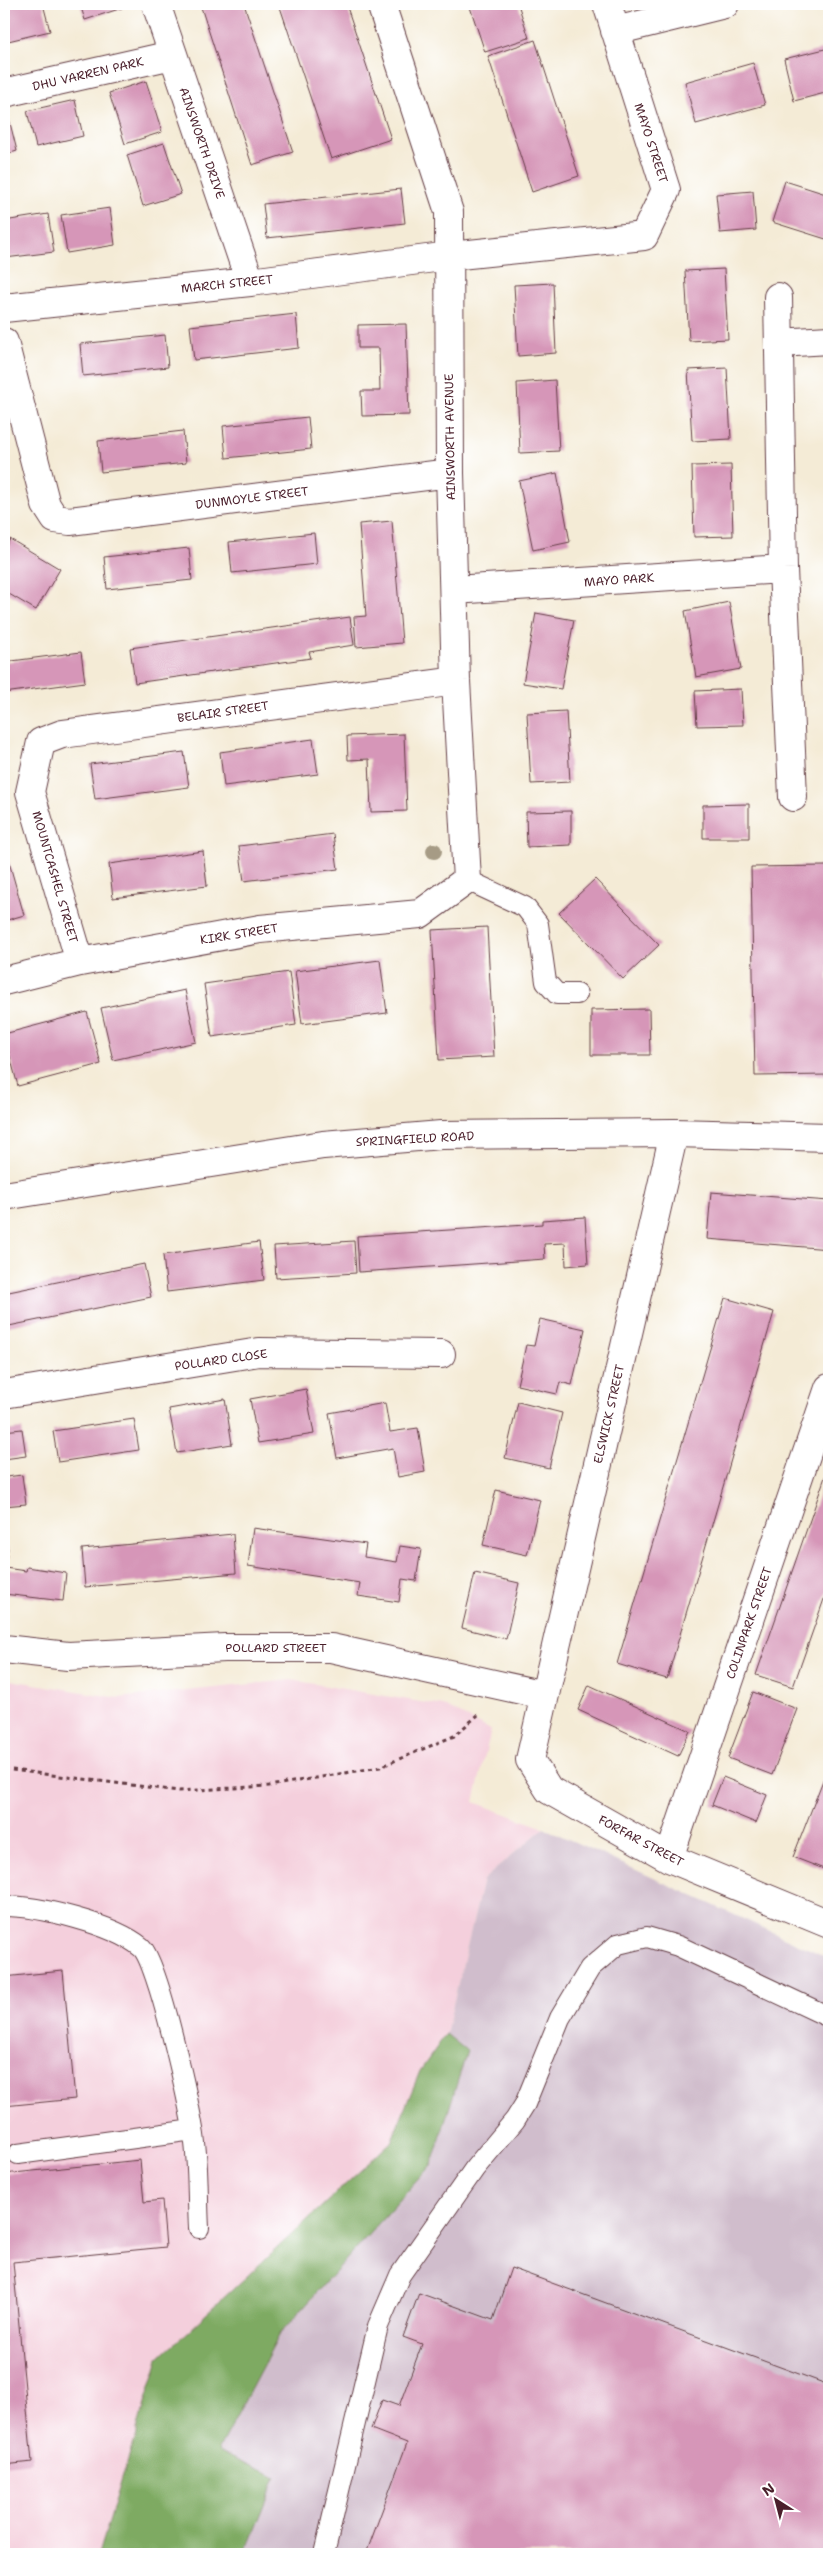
<svg xmlns="http://www.w3.org/2000/svg" width="833" height="2558" viewBox="0 0 833 2558" font-family="'Shantell Sans',sans-serif">
<style>
.built{fill:#f4cfdc}
.industrial{fill:#d0bdcc}
.forest{fill:#7eaa62;stroke:#646446}
.building{fill:#d696b8}
.lines{fill:none;stroke-linecap:round;stroke-linejoin:round}
.lane-casing{stroke:#643e45;stroke-width:22}
.street-casing{stroke:#643e45;stroke-width:30}
.secondary-casing{stroke:#643e45;stroke-width:30}
.path{stroke:#643e45;stroke-width:3;stroke-dasharray:4 4;stroke-linecap:butt}
.lane{stroke:#fff;stroke-width:20}
.street{stroke:#fff;stroke-width:28}
.secondary{stroke:#fff;stroke-width:28}
.tree{fill:#a69b85}
.labels{text-anchor:middle;dominant-baseline:central;stroke-width:4.5;stroke-linejoin:round;paint-order:stroke}
.street-label{font-size:12px;fill:#4a1f2b;stroke:#fff}
</style>
<rect width="100%" height="100%" fill="#fff"/>
<filter id="ink" filterUnits="userSpaceOnUse"><feTurbulence type="fractalNoise" baseFrequency=".02" numOctaves="2"/><feDisplacementMap in="SourceGraphic" scale="10" xChannelSelector="R" yChannelSelector="G"/><feConvolveMatrix kernelMatrix="1 2 1 2 8 2 1 2 1" color-interpolation-filters="sRGB"/></filter>
<filter id="wash" filterUnits="userSpaceOnUse"><feTurbulence type="fractalNoise" baseFrequency=".0096" numOctaves="4" result="noise"/><feDisplacementMap in="SourceGraphic" scale="20" xChannelSelector="R" yChannelSelector="G"/><feGaussianBlur stdDeviation="1.12" result="paint"/><feColorMatrix in="noise" values="0 0 0 0 0 0 0 0 0 0 0 0 0 0 0 0 0 1.4 0 .05"/><feComposite in="paint" operator="in"/></filter>
<g filter="url(#wash)">
<rect width="100%" height="100%" fill="#f4ebd6"/>
<path class="built" d="M 4,1679 L 119,1698 L 291,1680 L 444,1706 L 491,1730 L 474,1802 L 544,1828 L 483,1880 L 446,2034 L 420,2071 L 391,2142 L 159,2358 L 99,2554 L 4,2554 Z"/>
<path class="industrial" d="M 544,1828 L 829,1958 L 829,2554 L 245,2554 L 275,2478 L 218,2451 L 281,2332 L 432,2164 L 467,2051 L 446,2034 L 483,1880 Z"/>
<path class="forest" d="M 446,2034 L 467,2051 L 432,2164 L 281,2332 L 218,2451 L 276,2477 L 245,2554 L 99,2554 L 159,2358 L 391,2142 L 420,2071 Z"/>
<g id="blocks">
<path class="building" d="M 4,4 L 43,4 L 50,31 L 4,42 Z
M 80,4 L 121,4 L 122,8 L 85,20 Z
M 200,4 L 244,4 L 293,152 L 252,165 Z
M 279,4 L 346,4 L 391,139 L 331,159 Z
M 469,4 L 518,4 L 529,38 L 485,52 Z
M 535,40 L 579,176 L 532,192 L 488,56 Z
M 829,48 L 829,92 L 794,101 L 784,59 Z
M 753,63 L 765,105 L 696,124 L 685,82 Z
M 146,81 L 162,132 L 125,144 L 109,93 Z
M 75,100 L 83,136 L 36,147 L 27,111 Z
M 8,115 L 17,151 L 4,155 L 4,116 Z
M 164,143 L 181,194 L 143,206 L 127,155 Z
M 785,181 L 829,195 L 829,240 L 772,222 Z
M 401,189 L 405,223 L 267,238 L 263,204 Z
M 753,191 L 756,230 L 720,233 L 716,194 Z
M 110,208 L 115,245 L 67,253 L 61,215 Z
M 48,214 L 54,252 L 5,258 L 4,221 Z
M 724,269 L 728,339 L 689,341 L 685,271 Z
M 553,283 L 556,353 L 518,356 L 514,285 Z
M 296,314 L 299,348 L 194,360 L 190,326 Z
M 406,324 L 409,415 L 362,416 L 361,391 L 380,391 L 379,348 L 358,348 L 358,325 Z
M 165,335 L 168,367 L 83,376 L 80,344 Z
M 727,368 L 731,439 L 692,441 L 688,370 Z
M 555,380 L 559,451 L 520,453 L 517,383 Z
M 308,417 L 311,449 L 226,458 L 223,426 Z
M 183,431 L 186,463 L 101,472 L 98,441 Z
M 731,465 L 733,536 L 694,537 L 692,466 Z
M 557,473 L 570,542 L 533,550 L 519,481 Z
M 392,521 L 402,643 L 356,647 L 354,617 L 366,616 L 359,524 Z
M 314,533 L 317,564 L 232,573 L 229,542 Z
M 10,539 L 60,569 L 36,610 L 4,591 L 4,550 Z
M 189,548 L 192,580 L 107,589 L 104,557 Z
M 729,602 L 741,669 L 696,677 L 685,611 Z
M 536,613 L 574,620 L 561,689 L 523,683 Z
M 350,617 L 354,645 L 309,652 L 311,658 L 135,683 L 130,648 Z
M 81,652 L 85,682 L 4,693 L 4,662 Z
M 741,689 L 743,725 L 697,726 L 695,691 Z
M 566,711 L 570,782 L 531,784 L 527,713 Z
M 404,734 L 407,811 L 371,812 L 369,759 L 348,760 L 347,736 Z
M 313,739 L 318,774 L 224,786 L 220,752 Z
M 184,752 L 189,787 L 95,799 L 90,764 Z
M 749,804 L 749,838 L 703,838 L 703,805 Z
M 571,811 L 571,845 L 527,847 L 526,812 Z
M 333,834 L 338,869 L 244,881 L 239,846 Z
M 203,851 L 207,886 L 113,898 L 109,864 Z
M 9,862 L 24,915 L 4,921 L 4,863 Z
M 827,866 L 829,1075 L 755,1076 L 751,867 Z
M 595,879 L 659,945 L 623,979 L 559,913 Z
M 487,927 L 494,1057 L 439,1060 L 432,930 Z
M 380,960 L 387,1013 L 302,1024 L 295,971 Z
M 289,972 L 296,1025 L 212,1037 L 204,984 Z
M 185,990 L 196,1042 L 113,1060 L 101,1008 Z
M 649,1009 L 650,1055 L 591,1055 L 591,1010 Z
M 87,1012 L 101,1064 L 18,1086 L 4,1034 Z
M 711,1192 L 829,1201 L 829,1249 L 707,1239 Z
M 585,1217 L 588,1264 L 566,1266 L 565,1243 L 544,1244 L 545,1259 L 359,1272 L 357,1236 L 542,1224 L 542,1220 Z
M 354,1241 L 356,1273 L 276,1278 L 274,1246 Z
M 259,1242 L 264,1280 L 167,1292 L 163,1255 Z
M 144,1264 L 151,1297 L 4,1327 L 4,1293 Z
M 725,1298 L 774,1312 L 667,1679 L 617,1664 Z
M 540,1319 L 585,1329 L 572,1385 L 560,1382 L 557,1394 L 517,1385 L 526,1345 L 534,1346 Z
M 306,1389 L 314,1434 L 258,1443 L 250,1399 Z
M 225,1399 L 232,1444 L 177,1453 L 169,1409 Z
M 518,1402 L 562,1413 L 549,1468 L 505,1458 Z
M 385,1403 L 390,1432 L 418,1428 L 425,1472 L 398,1477 L 393,1448 L 337,1458 L 329,1413 Z
M 134,1419 L 139,1450 L 58,1462 L 53,1431 Z
M 22,1429 L 26,1456 L 4,1459 L 4,1431 Z
M 4,1471 L 6,1477 L 22,1475 L 26,1504 L 4,1506 Z
M 826,1474 L 829,1475 L 829,1585 L 793,1687 L 756,1675 Z
M 496,1490 L 540,1500 L 527,1555 L 483,1545 Z
M 253,1528 L 366,1544 L 364,1557 L 397,1562 L 400,1546 L 421,1549 L 416,1581 L 402,1579 L 399,1602 L 358,1596 L 360,1583 L 248,1566 Z
M 233,1534 L 236,1573 L 85,1587 L 82,1549 Z
M 4,1548 L 8,1548 L 5,1568 L 26,1571 L 27,1567 L 66,1573 L 63,1601 L 4,1594 Z
M 475,1573 L 519,1583 L 506,1639 L 462,1628 Z
M 589,1685 L 690,1731 L 678,1756 L 578,1710 Z
M 753,1692 L 797,1709 L 772,1775 L 728,1758 Z
M 829,1765 L 829,1871 L 793,1857 Z
M 723,1777 L 767,1795 L 756,1823 L 712,1805 Z
M 63,1971 L 75,2099 L 4,2106 L 4,1977 Z
M 140,2160 L 144,2202 L 162,2200 L 166,2247 L 13,2262 L 32,2462 L 4,2465 L 4,2174 Z
M 511,2268 L 829,2385 L 829,2554 L 366,2554 L 407,2443 L 371,2429 L 382,2400 L 399,2406 L 422,2344 L 403,2337 L 419,2293 L 493,2320 Z"/>
</g>
</g>
<g filter="url(#ink)">
<use href="#blocks" fill-opacity="0" stroke="#643e45" stroke-width="1"/>
<g class="lines">
<g class="lane-casing">
<path id="lane" d="M 467,880 L 525,907 L 538,924 L 546,982 L 557,994 L 577,994
M 4,1906 C 39,1906 113,1924 141,1947 C 158,1961 188,2100 193,2129 C 199,2161 197,2195 199,2228
M 18,2154 L 193,2130
M 324,2554 L 378,2326 L 400,2275 L 475,2168 L 515,2120 L 525,2104 L 560,2018 L 590,1968 L 618,1944 L 647,1937 L 678,1946 L 829,2017"/>
</g>
<g class="street-casing">
<path id="street" d="M 156,4 L 250,282
M 615,31 L 725,4
M 4,93 L 172,55
M 778,297 L 783,569 L 793,797
M 4,308 L 250,282 L 450,256 L 644,236 L 666,190 L 607,4
M 4,342 L 46,505 L 55,519 L 70,521 L 450,473
M 779,343 L 829,340
M 454,590 L 783,569
M 80,962 L 30,792 L 41,742 L 62,734 L 456,681
M 4,981 L 80,962 L 260,929 L 420,914 L 467,880 L 456,681 L 450,473 L 449,212 L 381,4
M 674,1133 L 530,1760 L 549,1790 L 669,1858 L 829,1924
M 4,1394 L 259,1352 L 441,1354
M 4,1649 L 68,1656 L 225,1648 L 331,1648 L 544,1695
M 669,1858 L 829,1388"/>
</g>
<g class="secondary-casing">
<path id="secondary" d="M 4,1196 L 323,1145 L 441,1135 L 674,1133 L 829,1137"/>
</g>
<path class="path" d="M 4,1769 L 179,1791 L 269,1786 L 380,1767 L 454,1736 L 478,1715"/>
<use href="#lane" class="lane"/>
<use href="#street" class="street"/>
<use href="#secondary" class="secondary"/>
</g>
<circle class="tree" cx="434" cy="851" r="8"/>
</g>
<g class="labels">
<g class="street-label">
<text transform="translate(88 74) rotate(-13)">DHU VARREN PARK</text>
<text transform="translate(202 143) rotate(71)">AINSWORTH DRIVE</text>
<text transform="translate(651 143) rotate(72)">MAYO STREET</text>
<text transform="translate(227 284) rotate(-6)">MARCH STREET</text>
<text transform="translate(450 437) rotate(-91)">AINSWORTH AVENUE</text>
<text transform="translate(252 498) rotate(-7)">DUNMOYLE STREET</text>
<text transform="translate(619 580) rotate(-4)">MAYO PARK</text>
<text transform="translate(223 712) rotate(-8)">BELAIR STREET</text>
<text transform="translate(55 877) rotate(74)">MOUNTCASHEL STREET</text>
<text transform="translate(239 934) rotate(-9)">KIRK STREET</text>
<text transform="translate(415 1139) rotate(-3)">SPRINGFIELD ROAD</text>
<text transform="translate(221 1360) rotate(-8)">POLLARD CLOSE</text>
<text transform="translate(609 1414) rotate(-77)">ELSWICK STREET</text>
<text transform="translate(749 1623) rotate(-71)">COLINPARK STREET</text>
<text x="276" y="1648">POLLARD STREET</text>
<text transform="translate(641 1841) rotate(28)">FORFAR STREET</text>
</g>
</g>
<rect width="833" height="2558" fill="none" stroke="#fff" stroke-width="20"/>
<g transform="translate(776 2500) rotate(324)" stroke="#ffffff" stroke-width="4" paint-order="stroke">
<path d="M0-4L9 19L0 12L-9 19Z" fill="#4a1f2b"/>
<text y="-8" font-size="14" font-weight="bold" text-anchor="middle" fill="#4a1f2b">N</text>
</g>
</svg>
